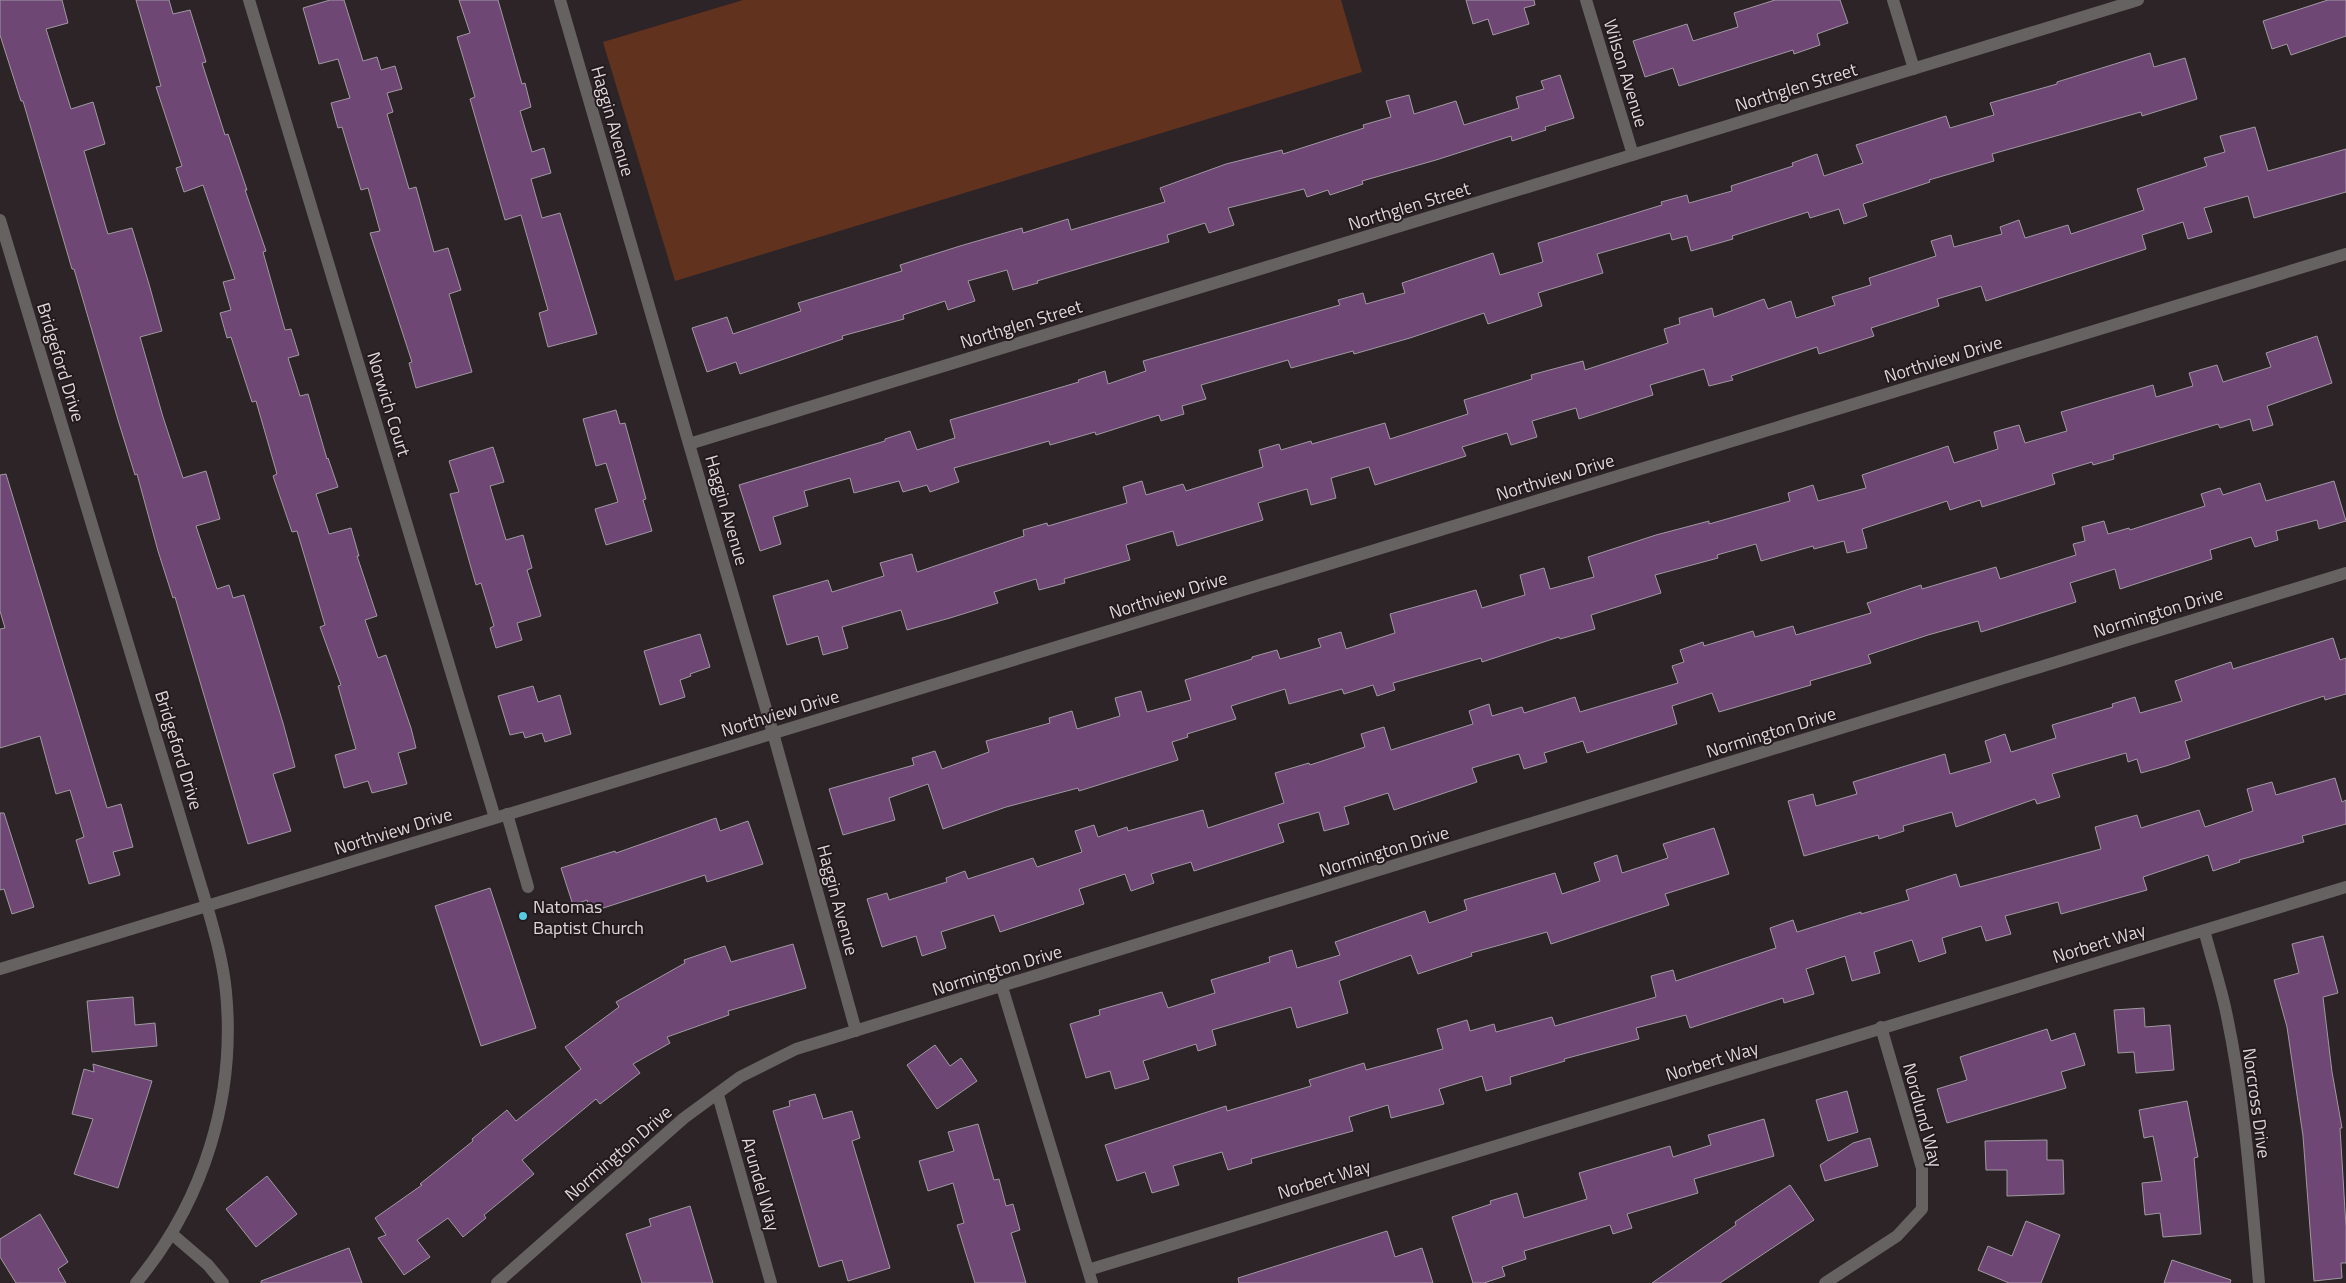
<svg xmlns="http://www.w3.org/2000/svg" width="2346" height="1283" viewBox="0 0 2346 1283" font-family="'Titillium Web',sans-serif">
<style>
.green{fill:#61321d}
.building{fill:#6e4774;stroke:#a099a1}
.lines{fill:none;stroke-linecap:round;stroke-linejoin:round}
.lane{stroke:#676262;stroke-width:12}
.street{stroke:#676262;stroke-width:12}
.poi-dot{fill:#55cae0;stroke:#231a1e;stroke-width:2}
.labels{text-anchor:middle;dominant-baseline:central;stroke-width:4;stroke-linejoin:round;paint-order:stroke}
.street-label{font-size:18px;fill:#ddd7da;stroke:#231a1e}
.poi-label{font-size:18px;fill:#ddd7da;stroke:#231a1e;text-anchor:start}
</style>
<rect width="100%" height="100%" fill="#2d2428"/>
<path class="green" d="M 743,0 L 1341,0 L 1362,72 L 675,281 L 603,42 Z"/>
<path class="building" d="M 0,0 L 62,0 L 68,23 L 46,29 L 71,109 L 93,102 L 105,144 L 84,151 L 106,228 L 108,234 L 132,228 L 149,284 L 162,331 L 140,337 L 163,417 L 183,478 L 206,471 L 220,519 L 196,526 L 217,589 L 229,585 L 233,598 L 244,595 L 283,723 L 295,767 L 273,774 L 291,831 L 248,844 L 175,597 L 173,598 L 158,551 L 137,474 L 135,475 L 118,420 L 74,269 L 72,269 L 23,101 L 21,101 L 0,35 Z
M 136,0 L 169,0 L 173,14 L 190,10 L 206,62 L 202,63 L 225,135 L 228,134 L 247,190 L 245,190 L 266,251 L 263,252 L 285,330 L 291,329 L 299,355 L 288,358 L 300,396 L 308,394 L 327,459 L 328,458 L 338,487 L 316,494 L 329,534 L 351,528 L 359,556 L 357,556 L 377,616 L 365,620 L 378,658 L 386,655 L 411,728 L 416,748 L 398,753 L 407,784 L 372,793 L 368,781 L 344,788 L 335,755 L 356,749 L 338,686 L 341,685 L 320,627 L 325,625 L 297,531 L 292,532 L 273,476 L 277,474 L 256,401 L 252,402 L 231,337 L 227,338 L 220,313 L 231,310 L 223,282 L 235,279 L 203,185 L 184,192 L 176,168 L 182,166 L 156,87 L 161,86 Z
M 330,0 L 344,0 L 363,61 L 377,57 L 381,70 L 395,66 L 402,89 L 387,93 L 393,112 L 387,114 L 409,189 L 416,187 L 434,252 L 448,248 L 461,290 L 449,294 L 472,372 L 416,388 L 409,363 L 412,362 L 370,233 L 380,231 L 368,188 L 361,190 L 342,127 L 338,128 L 331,103 L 350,98 L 338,59 L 319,64 L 303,8 Z
M 459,0 L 498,0 L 522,84 L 525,83 L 531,107 L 520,111 L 532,152 L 544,148 L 551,173 L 531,179 L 542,218 L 560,213 L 597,334 L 548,347 L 539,313 L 548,310 L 521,215 L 505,220 L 470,99 L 475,97 L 457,37 L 470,33 Z
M 1466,0 L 1534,0 L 1535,5 L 1524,8 L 1529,24 L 1493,35 L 1488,19 L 1473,24 Z
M 1775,0 L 1840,0 L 1848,23 L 1817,34 L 1820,45 L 1794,54 L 1793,50 L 1679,86 L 1673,68 L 1645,77 L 1633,41 L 1687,24 L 1693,41 L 1738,27 L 1734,13 Z
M 2328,0 L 2346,0 L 2346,36 L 2291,55 L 2287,44 L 2272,49 L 2263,21 Z
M 2150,53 L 2154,67 L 2185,58 L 2197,99 L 2142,116 L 2141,112 L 1992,154 L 1994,161 L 1929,180 L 1930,182 L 1863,204 L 1867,216 L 1844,224 L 1839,209 L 1810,218 L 1808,212 L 1732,236 L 1733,239 L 1691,251 L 1687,236 L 1672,240 L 1670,233 L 1597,254 L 1603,273 L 1538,293 L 1542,306 L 1488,324 L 1484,313 L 1410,338 L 1354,354 L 1353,351 L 1291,368 L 1288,360 L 1201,385 L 1206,399 L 1182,406 L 1184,414 L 1161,421 L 1159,415 L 1096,435 L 1095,432 L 1050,445 L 1049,441 L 954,468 L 959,482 L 930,492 L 927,485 L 903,492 L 899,481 L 854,493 L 850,478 L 804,491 L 808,506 L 773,517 L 781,544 L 760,551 L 739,485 L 885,441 L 885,439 L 910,431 L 917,450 L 955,438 L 950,420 L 1079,382 L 1078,380 L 1105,371 L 1108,384 L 1146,371 L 1143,361 L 1340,305 L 1338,300 L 1363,293 L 1366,304 L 1405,293 L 1402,283 L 1493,253 L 1500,275 L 1543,262 L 1538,243 L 1662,205 L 1661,202 L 1687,195 L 1689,203 L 1732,191 L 1731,186 L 1793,166 L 1792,163 L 1817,154 L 1824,176 L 1863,163 L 1856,145 L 1946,116 L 1950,128 L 1994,115 L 1990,103 L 2057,84 L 2057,82 Z
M 1560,75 L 1574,118 L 1545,127 L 1546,130 L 1512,141 L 1511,136 L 1436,160 L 1362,181 L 1363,184 L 1330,195 L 1328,190 L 1307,197 L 1304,189 L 1228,208 L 1234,225 L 1209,233 L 1205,223 L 1167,235 L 1169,242 L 1037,281 L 1038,283 L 1013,290 L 1007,270 L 968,281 L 975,301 L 948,310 L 945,301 L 903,315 L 904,319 L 842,336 L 843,339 L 740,374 L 736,362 L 707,372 L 692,328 L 727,317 L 733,334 L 801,311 L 798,303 L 902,271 L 900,265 L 960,246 L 1022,228 L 1023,233 L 1068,219 L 1071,230 L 1165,202 L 1160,188 L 1226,164 L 1282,150 L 1283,154 L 1364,128 L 1363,125 L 1391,117 L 1386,101 L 1409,95 L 1414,114 L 1456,101 L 1464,125 L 1519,108 L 1516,97 L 1544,89 L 1541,81 Z
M 2255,127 L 2268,171 L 2346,149 L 2346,192 L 2254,218 L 2248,196 L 2204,208 L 2212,232 L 2188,239 L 2183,222 L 2142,235 L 2146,249 L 1986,301 L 1981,286 L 1937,299 L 1939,306 L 1871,328 L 1874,336 L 1819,354 L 1817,347 L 1731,376 L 1733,380 L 1709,386 L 1704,369 L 1650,385 L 1653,395 L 1579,419 L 1576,408 L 1532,421 L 1537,437 L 1511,445 L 1507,433 L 1462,447 L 1466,456 L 1375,485 L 1369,467 L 1331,478 L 1336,498 L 1311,505 L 1307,489 L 1258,503 L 1263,520 L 1177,546 L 1173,531 L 1126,545 L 1130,560 L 1064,579 L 1065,583 L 1039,590 L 1036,579 L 994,592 L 998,603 L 950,618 L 907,630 L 901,610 L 842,627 L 848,648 L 823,655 L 818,636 L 787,645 L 773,596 L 828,580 L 832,592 L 884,576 L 880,563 L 912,554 L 917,572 L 1024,536 L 1023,530 L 1047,523 L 1048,526 L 1127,503 L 1123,487 L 1142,481 L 1146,495 L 1183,484 L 1186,491 L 1263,467 L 1259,450 L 1279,444 L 1281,450 L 1311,441 L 1312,444 L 1385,423 L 1390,439 L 1468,414 L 1464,400 L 1532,379 L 1531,375 L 1583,361 L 1585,370 L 1668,343 L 1664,329 L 1680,324 L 1679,318 L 1712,308 L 1714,317 L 1764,299 L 1768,309 L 1791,301 L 1796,318 L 1835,305 L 1832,297 L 1871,285 L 1869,278 L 1936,256 L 1931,241 L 1951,235 L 1954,247 L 2002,234 L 2000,227 L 2019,220 L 2025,238 L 2068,225 L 2071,234 L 2144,210 L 2137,189 L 2207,166 L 2204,158 L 2225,152 L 2220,136 Z
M 2317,336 L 2332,383 L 2267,406 L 2273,425 L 2253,431 L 2250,419 L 2220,428 L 2218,424 L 2113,455 L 2114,459 L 2093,465 L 2092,462 L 2052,474 L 2055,484 L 1982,507 L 1980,500 L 1950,510 L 1947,501 L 1862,529 L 1867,548 L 1847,553 L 1844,541 L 1814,549 L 1813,546 L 1761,561 L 1756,544 L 1717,555 L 1718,558 L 1655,575 L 1661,593 L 1591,615 L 1595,629 L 1560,639 L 1559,637 L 1482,662 L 1481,658 L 1393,683 L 1395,690 L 1377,696 L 1373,685 L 1344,694 L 1342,689 L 1289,704 L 1285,689 L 1231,706 L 1236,719 L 1187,734 L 1188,737 L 1172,742 L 1178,760 L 1079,791 L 1078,788 L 1006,807 L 943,829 L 928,784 L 889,798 L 895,820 L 843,835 L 829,789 L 914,765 L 912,758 L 935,751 L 942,769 L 989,752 L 986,741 L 1050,723 L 1049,718 L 1072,711 L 1077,729 L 1120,716 L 1115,698 L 1141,691 L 1147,712 L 1191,700 L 1185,680 L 1252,659 L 1252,657 L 1277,650 L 1280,659 L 1321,647 L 1318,639 L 1341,632 L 1346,649 L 1395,633 L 1390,614 L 1476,590 L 1482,608 L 1525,595 L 1520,575 L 1544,568 L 1550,589 L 1594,577 L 1588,557 L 1656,535 L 1709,521 L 1709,524 L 1790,501 L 1788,493 L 1813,485 L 1818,501 L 1866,488 L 1862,475 L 1948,446 L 1954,463 L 1998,449 L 1994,432 L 2019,425 L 2025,443 L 2067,431 L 2061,412 L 2153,385 L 2156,397 L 2193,386 L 2189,373 L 2217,365 L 2223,382 L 2271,367 L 2266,353 Z
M 616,410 L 620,424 L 625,423 L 646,499 L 643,500 L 652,531 L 606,545 L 595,509 L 618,502 L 606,463 L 596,466 L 583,419 Z
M 493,447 L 504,482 L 490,486 L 506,540 L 523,535 L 532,568 L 527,570 L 541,616 L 517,623 L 522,640 L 496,648 L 490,628 L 494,626 L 481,583 L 476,585 L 450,494 L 459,492 L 449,461 Z
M 6,474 L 107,808 L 121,804 L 133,847 L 113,852 L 120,875 L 89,884 L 76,840 L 84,837 L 70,790 L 56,794 L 40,736 L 0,748 L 0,629 L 5,628 L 0,611 L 0,475 Z
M 2334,481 L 2346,521 L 2319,529 L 2317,520 L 2276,531 L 2278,540 L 2255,547 L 2251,537 L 2210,550 L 2212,559 L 2120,589 L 2115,569 L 2070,583 L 2076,602 L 1981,632 L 1978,621 L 1928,635 L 1868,655 L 1871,663 L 1810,681 L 1811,685 L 1719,712 L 1712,693 L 1672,706 L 1677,724 L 1587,753 L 1583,741 L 1544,753 L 1547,762 L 1524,769 L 1519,754 L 1472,768 L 1477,782 L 1394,810 L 1388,793 L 1344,807 L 1349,824 L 1324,831 L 1319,812 L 1278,824 L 1284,842 L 1194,871 L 1191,862 L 1151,874 L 1154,883 L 1131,891 L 1125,874 L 1079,889 L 1084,904 L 1000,932 L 994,915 L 941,932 L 946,948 L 922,956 L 916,936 L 882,947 L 867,899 L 887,893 L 889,900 L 947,882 L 946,878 L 965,871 L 968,879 L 1033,858 L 1037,867 L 1082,852 L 1075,831 L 1094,825 L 1098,837 L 1127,827 L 1128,831 L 1203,810 L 1208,828 L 1284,803 L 1275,773 L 1309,763 L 1310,765 L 1365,747 L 1361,734 L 1384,727 L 1391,750 L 1473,724 L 1469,711 L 1489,704 L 1492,716 L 1522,707 L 1524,713 L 1575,697 L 1580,712 L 1678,683 L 1672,666 L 1684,662 L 1680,650 L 1703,642 L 1704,646 L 1753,631 L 1755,637 L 1793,626 L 1796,635 L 1871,613 L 1867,603 L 1921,585 L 1922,589 L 1996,567 L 2000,579 L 2076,555 L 2073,544 L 2085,541 L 2082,527 L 2104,521 L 2108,534 L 2129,528 L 2130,530 L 2205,506 L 2201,494 L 2220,488 L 2223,495 L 2260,483 L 2266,501 Z
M 700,634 L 710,667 L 690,674 L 691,676 L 680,680 L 685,697 L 660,705 L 644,651 Z
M 2333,638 L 2340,660 L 2346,658 L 2346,694 L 2325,700 L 2324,696 L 2185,741 L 2190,758 L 2166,766 L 2141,773 L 2137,759 L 2128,762 L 2126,753 L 2052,774 L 2060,797 L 2037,804 L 2035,799 L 1956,827 L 1952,812 L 1903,826 L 1904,831 L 1879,839 L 1878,835 L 1804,856 L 1788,801 L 1813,794 L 1816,806 L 1857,794 L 1853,782 L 1945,754 L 1950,774 L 1991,762 L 1985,741 L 2005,734 L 2011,752 L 2056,738 L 2052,725 L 2113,707 L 2112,704 L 2135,697 L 2140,713 L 2182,701 L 2175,681 L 2231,662 L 2233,669 Z
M 533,686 L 538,702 L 560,695 L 571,734 L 545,742 L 542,733 L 525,738 L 523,732 L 510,735 L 498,696 Z
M 2335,778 L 2342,802 L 2346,800 L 2346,824 L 2302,836 L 2304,842 L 2239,860 L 2240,862 L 2213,871 L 2208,855 L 2143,877 L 2147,890 L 2061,914 L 2058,902 L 2005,916 L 2011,934 L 1986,941 L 1981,926 L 1942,938 L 1946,953 L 1919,962 L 1912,940 L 1874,952 L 1880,973 L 1852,981 L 1845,956 L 1806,969 L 1814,994 L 1784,1003 L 1783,998 L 1690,1028 L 1686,1015 L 1636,1028 L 1639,1039 L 1564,1059 L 1565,1061 L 1510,1077 L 1511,1084 L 1486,1091 L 1482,1076 L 1439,1089 L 1444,1104 L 1391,1118 L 1388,1105 L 1349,1117 L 1353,1131 L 1251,1159 L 1252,1163 L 1228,1170 L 1222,1152 L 1173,1166 L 1179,1185 L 1152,1193 L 1145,1172 L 1117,1181 L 1105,1145 L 1226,1106 L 1227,1111 L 1311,1086 L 1309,1080 L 1364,1063 L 1366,1070 L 1443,1049 L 1437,1029 L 1467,1020 L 1470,1031 L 1494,1024 L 1496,1032 L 1552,1017 L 1555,1026 L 1656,997 L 1651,976 L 1673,970 L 1676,981 L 1776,948 L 1770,928 L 1793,920 L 1797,932 L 1861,912 L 1861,914 L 1909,900 L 1906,890 L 1956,874 L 1960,887 L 2101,849 L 2095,827 L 2137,815 L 2141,828 L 2199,810 L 2205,827 L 2253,811 L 2247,789 L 2272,782 L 2276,795 Z
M 0,813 L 4,813 L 34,907 L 12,914 L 4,889 L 0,890 Z
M 716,818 L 720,831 L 748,821 L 763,864 L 707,882 L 705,875 L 591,912 L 587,900 L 573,905 L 561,868 L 615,851 L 616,853 Z
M 1714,828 L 1729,874 L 1665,894 L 1669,905 L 1551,944 L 1547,932 L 1471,953 L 1472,956 L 1418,974 L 1411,955 L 1339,981 L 1348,1013 L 1297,1028 L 1291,1007 L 1212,1030 L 1216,1045 L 1198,1051 L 1196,1044 L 1143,1061 L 1149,1079 L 1115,1089 L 1110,1071 L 1086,1078 L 1070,1024 L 1100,1015 L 1099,1010 L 1162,992 L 1168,1008 L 1215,993 L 1211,980 L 1270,962 L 1269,957 L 1292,950 L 1297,968 L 1340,955 L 1335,942 L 1425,911 L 1429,923 L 1467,910 L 1464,900 L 1555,873 L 1562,894 L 1600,881 L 1594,863 L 1617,855 L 1622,873 L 1668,858 L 1663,844 Z
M 490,888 L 536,1028 L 481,1046 L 435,906 Z
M 2323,936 L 2338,993 L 2323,997 L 2332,1072 L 2342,1128 L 2340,1128 L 2346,1227 L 2346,1263 L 2341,1263 L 2342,1278 L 2314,1281 L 2303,1136 L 2287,1027 L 2274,980 L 2299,973 L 2292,944 Z
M 793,944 L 806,988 L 728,1011 L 729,1015 L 667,1037 L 670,1043 L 633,1064 L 640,1073 L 600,1104 L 596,1099 L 522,1160 L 534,1174 L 484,1215 L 486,1218 L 463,1237 L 448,1218 L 417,1240 L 430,1257 L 404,1275 L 378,1238 L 386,1235 L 375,1218 L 422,1185 L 420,1184 L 473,1141 L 472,1139 L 507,1110 L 516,1121 L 581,1069 L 565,1047 L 619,1007 L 616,1002 L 685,963 L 684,960 L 725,946 L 731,962 Z
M 133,997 L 135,1025 L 155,1023 L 157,1046 L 92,1052 L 87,1001 Z
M 2144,1008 L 2145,1027 L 2170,1025 L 2174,1070 L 2136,1073 L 2134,1052 L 2118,1053 L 2114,1010 Z
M 2047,1029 L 2051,1041 L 2075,1033 L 2085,1065 L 2061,1072 L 2066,1088 L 1947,1123 L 1937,1089 L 1967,1080 L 1960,1057 Z
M 935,1045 L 950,1066 L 961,1058 L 977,1081 L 937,1109 L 907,1065 Z
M 93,1064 L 152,1081 L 118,1188 L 74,1174 L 93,1119 L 72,1114 L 84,1069 L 94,1072 Z
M 1847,1091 L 1858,1132 L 1828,1141 L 1816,1100 Z
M 815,1094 L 823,1119 L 852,1111 L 860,1138 L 852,1141 L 890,1268 L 848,1281 L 842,1260 L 819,1267 L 773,1111 L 790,1106 L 789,1101 Z
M 2187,1101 L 2198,1157 L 2194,1158 L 2201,1234 L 2163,1237 L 2160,1213 L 2145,1215 L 2142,1183 L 2162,1181 L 2153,1136 L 2144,1138 L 2139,1110 Z
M 1764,1119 L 1774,1156 L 1694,1179 L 1698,1193 L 1627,1214 L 1632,1228 L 1613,1234 L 1610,1225 L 1524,1251 L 1526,1259 L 1502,1267 L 1505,1276 L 1484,1283 L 1473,1283 L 1452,1217 L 1491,1204 L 1490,1201 L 1517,1193 L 1524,1218 L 1587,1199 L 1579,1173 L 1670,1146 L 1673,1157 L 1711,1145 L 1708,1135 Z
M 978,1124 L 994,1180 L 999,1179 L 1006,1206 L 1013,1204 L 1020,1230 L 1011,1233 L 1026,1283 L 975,1283 L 957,1225 L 964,1223 L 953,1183 L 928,1191 L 919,1161 L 954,1151 L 948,1132 Z
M 1870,1138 L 1878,1166 L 1825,1181 L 1820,1165 L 1853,1143 Z
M 2047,1140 L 2047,1160 L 2063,1160 L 2064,1194 L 2007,1196 L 2007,1170 L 1986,1170 L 1985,1141 Z
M 267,1176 L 297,1214 L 256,1247 L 226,1209 Z
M 1790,1185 L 1814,1220 L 1720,1283 L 1652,1283 L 1736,1225 L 1735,1222 Z
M 690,1206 L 713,1283 L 642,1283 L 626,1234 L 651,1226 L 649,1219 Z
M 40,1214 L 68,1262 L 58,1269 L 66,1283 L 16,1283 L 0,1257 L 0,1239 Z
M 2026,1221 L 2060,1235 L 2041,1283 L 2009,1283 L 1978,1270 L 1988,1246 L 2012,1256 Z
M 1387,1231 L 1395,1257 L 1422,1248 L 1433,1283 L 1239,1283 L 1238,1278 Z
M 349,1248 L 362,1283 L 261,1283 L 261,1281 Z
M 2172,1260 L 2231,1280 L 2230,1283 L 2164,1283 Z"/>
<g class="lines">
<path class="lane" d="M 507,814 L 528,887"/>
<path class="street" d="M 249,0 L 495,818
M 560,0 L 773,733 L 856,1031
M 1586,0 L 1633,155
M 1893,0 L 1914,69
M 0,220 L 207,906 C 215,934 223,962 226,992 C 236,1097 204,1201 136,1283
M 689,444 L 2138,0
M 2204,930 C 2211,956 2219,981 2225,1007 C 2245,1098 2251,1191 2259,1283
M 0,969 L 2346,254
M 1002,987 L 1092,1283
M 718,1095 L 771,1283
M 172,1234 L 208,1265 L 223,1283
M 1088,1270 L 2346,887
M 497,1283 L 684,1118 L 740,1077 L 796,1049 L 2346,573
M 1825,1283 L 1897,1236 L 1922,1209 L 1922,1168 L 1881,1027"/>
</g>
<circle class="poi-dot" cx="523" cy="916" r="5"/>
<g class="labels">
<g class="street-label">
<text transform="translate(1626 73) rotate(73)">Wilson Avenue</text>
<text transform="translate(1796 87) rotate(-17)">Northglen Street</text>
<text transform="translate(613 121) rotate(74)">Haggin Avenue</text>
<text transform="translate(1409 206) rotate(-17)">Northglen Street</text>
<text transform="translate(1021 324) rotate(-17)">Northglen Street</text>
<text transform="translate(1943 359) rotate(-17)">Northview Drive</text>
<text transform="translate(61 362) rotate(73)">Bridgeford Drive</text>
<text transform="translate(389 404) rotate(73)">Norwich Court</text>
<text transform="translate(1555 477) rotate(-17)">Northview Drive</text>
<text transform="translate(727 510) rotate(74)">Haggin Avenue</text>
<text transform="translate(1168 595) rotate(-17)">Northview Drive</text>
<text transform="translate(2158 612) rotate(-17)">Normington Drive</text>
<text transform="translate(780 713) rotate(-17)">Northview Drive</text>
<text transform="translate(1771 732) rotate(-17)">Normington Drive</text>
<text transform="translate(179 750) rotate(73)">Bridgeford Drive</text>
<text transform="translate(393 831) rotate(-17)">Northview Drive</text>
<text transform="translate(1384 851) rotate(-17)">Normington Drive</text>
<text transform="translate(838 900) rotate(75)">Haggin Avenue</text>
<text transform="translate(2099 943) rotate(-17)">Norbert Way</text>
<text transform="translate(997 970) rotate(-17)">Normington Drive</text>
<text transform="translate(1712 1061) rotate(-17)">Norbert Way</text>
<text transform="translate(2257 1103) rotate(82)">Norcross Drive</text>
<text transform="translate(1923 1115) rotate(75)">Nordlund Way</text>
<text transform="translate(618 1153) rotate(-41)">Normington Drive</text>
<text transform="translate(1324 1179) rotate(-17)">Norbert Way</text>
<text transform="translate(761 1184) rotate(74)">Arundel Way</text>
</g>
<g class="poi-label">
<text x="533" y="906">Natomas<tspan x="533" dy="21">Baptist Church</tspan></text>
</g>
</g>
</svg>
